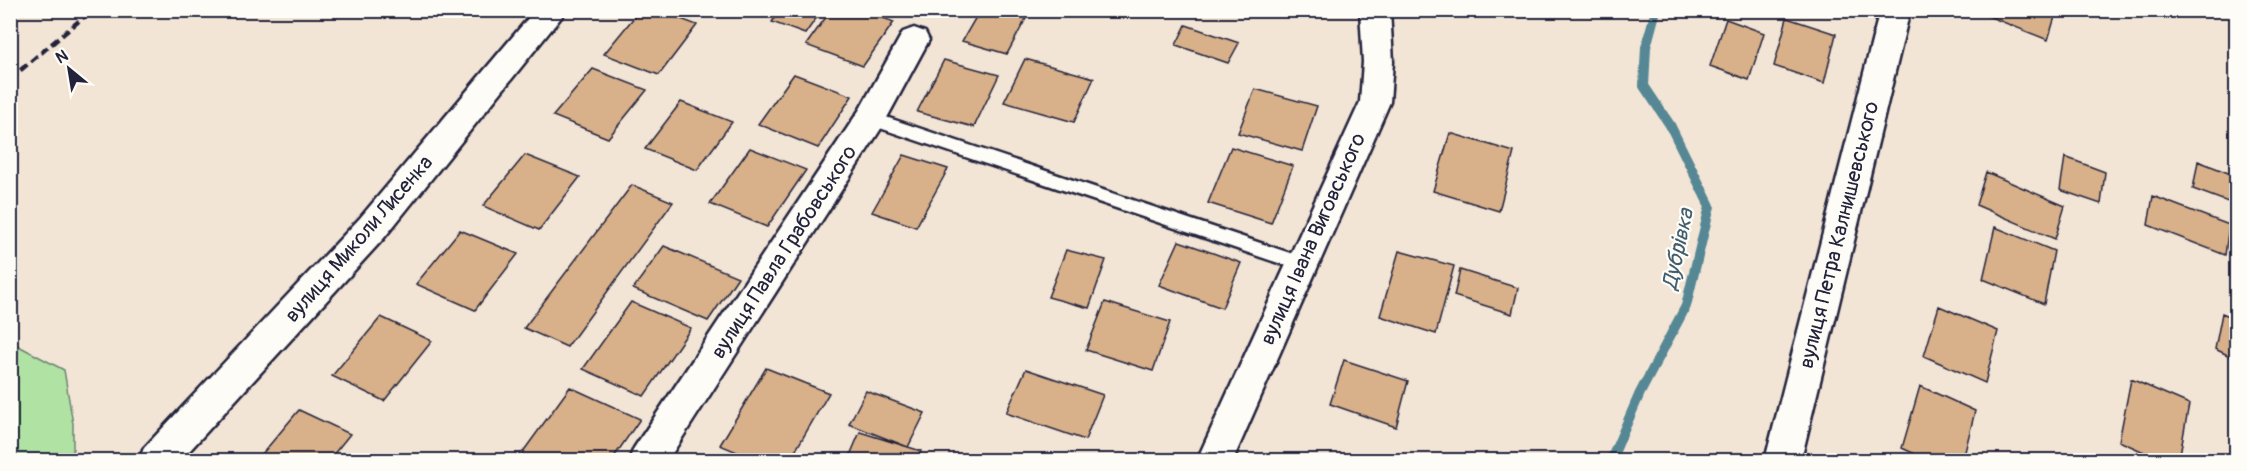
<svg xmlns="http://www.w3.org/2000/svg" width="2247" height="471" viewBox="0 0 2247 471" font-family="Pangolin,sans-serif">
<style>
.green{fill:#b0e2a3;stroke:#69826f;stroke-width:1.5}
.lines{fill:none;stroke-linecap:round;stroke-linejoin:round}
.stream{stroke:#568794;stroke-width:10}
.building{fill:#d8b089;stroke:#22223b;stroke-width:1.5}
.lane-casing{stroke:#22223b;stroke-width:5}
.street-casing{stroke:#22223b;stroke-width:5}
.lane{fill:#fdfcf7;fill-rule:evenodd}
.street{fill:#fdfcf7;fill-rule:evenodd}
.rail{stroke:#22223b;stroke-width:4.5;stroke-dasharray:9 4.5;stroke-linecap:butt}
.labels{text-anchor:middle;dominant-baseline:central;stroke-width:4.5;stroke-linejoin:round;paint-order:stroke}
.street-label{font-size:21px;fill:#22223b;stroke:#fdfcf7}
.water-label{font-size:22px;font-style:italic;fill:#405d6f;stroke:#fdfcf7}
</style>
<rect width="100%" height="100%" fill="#f2e5d6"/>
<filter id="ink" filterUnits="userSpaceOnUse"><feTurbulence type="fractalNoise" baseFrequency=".0167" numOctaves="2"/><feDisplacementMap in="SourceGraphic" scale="12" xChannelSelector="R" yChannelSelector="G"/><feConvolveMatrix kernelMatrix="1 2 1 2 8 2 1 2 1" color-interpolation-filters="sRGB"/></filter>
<g filter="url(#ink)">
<path class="green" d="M 11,342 L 64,370 L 73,424 L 73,460 L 11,460 Z"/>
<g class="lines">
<path class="stream" d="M 1611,460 L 1640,393 L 1686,306 L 1710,206 L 1670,125 L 1644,86 L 1646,47 L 1656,10"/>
</g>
<path class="building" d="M 640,10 L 657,10 L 697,25 L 659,75 L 604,54 Z
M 781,10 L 822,10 L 805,34 L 772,22 Z
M 831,10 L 862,10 L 894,22 L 863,66 L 806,45 Z
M 980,10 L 1021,10 L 1029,13 L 1007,54 L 962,41 Z
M 1984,10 L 2057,10 L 2048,40 L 1983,14 Z
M 1787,18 L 1836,34 L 1824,83 L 1774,66 Z
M 1726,19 L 1764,33 L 1749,80 L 1710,66 Z
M 1186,25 L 1239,43 L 1228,63 L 1176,45 Z
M 1025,59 L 1094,78 L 1074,122 L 1004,102 Z
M 944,60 L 999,75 L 974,127 L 917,112 Z
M 593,69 L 647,90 L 608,138 L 553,116 Z
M 794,74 L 852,96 L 818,148 L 758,124 Z
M 1255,89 L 1317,106 L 1302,151 L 1238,133 Z
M 681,102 L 732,122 L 697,170 L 645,149 Z
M 1450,133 L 1514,152 L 1499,211 L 1433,191 Z
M 1231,147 L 1293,166 L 1271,223 L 1208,203 Z
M 750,148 L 806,170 L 767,227 L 710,204 Z
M 525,155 L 580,177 L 539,230 L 483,206 Z
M 904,155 L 948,169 L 916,227 L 872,212 Z
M 2065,157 L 2105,172 L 2101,204 L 2060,190 Z
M 2198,161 L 2236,176 L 2236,205 L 2193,189 Z
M 1986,172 L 2065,206 L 2055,239 L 1976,205 Z
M 632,185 L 673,202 L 567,347 L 524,328 Z
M 2153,196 L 2229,225 L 2225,255 L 2148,225 Z
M 1995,227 L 2054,251 L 2044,304 L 1983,279 Z
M 460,230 L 518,254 L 475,310 L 416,284 Z
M 1179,241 L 1241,263 L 1222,308 L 1159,285 Z
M 664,246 L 738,277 L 708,321 L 633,289 Z
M 1066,250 L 1106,260 L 1089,308 L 1048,297 Z
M 1399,251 L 1454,266 L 1436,334 L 1380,316 Z
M 1460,270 L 1518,288 L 1512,314 L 1454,296 Z
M 631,302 L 691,328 L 644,396 L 583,369 Z
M 1105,302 L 1170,322 L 1153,371 L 1086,350 Z
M 1939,306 L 1998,331 L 1985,383 L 1924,356 Z
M 2222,313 L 2236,319 L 2236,359 L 2215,349 Z
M 381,317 L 432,341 L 384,401 L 332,376 Z
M 1344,360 L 1408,381 L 1396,427 L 1330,404 Z
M 766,368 L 829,393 L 790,460 L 756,460 L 720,445 Z
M 1026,369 L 1103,395 L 1085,440 L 1006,413 Z
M 2131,379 L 2189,404 L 2179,460 L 2162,460 L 2119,441 Z
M 1920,386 L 1975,411 L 1963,460 L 1928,460 L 1902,448 Z
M 570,387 L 640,419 L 612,460 L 517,460 Z
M 866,391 L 925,413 L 908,447 L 849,424 Z
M 299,410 L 350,434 L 329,460 L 257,460 Z
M 860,432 L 921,451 L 917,460 L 848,460 Z"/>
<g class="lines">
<g class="lane-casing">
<path id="lane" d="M 871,112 L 1302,257 L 1308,259 L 1310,264 L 1308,269 L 1302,271 L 865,123 L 863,118 L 865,113 Z"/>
</g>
<g class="street-casing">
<path id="street" d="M 535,10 L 567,10 L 384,238 L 181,460 L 139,460 L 144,448 L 360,218 Z
M 1360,10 L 1390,10 L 1393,62 L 1390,102 L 1233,460 L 1197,460 L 1360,102 L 1363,62 Z
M 1880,10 L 1910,10 L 1801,460 L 1765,460 Z
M 914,28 L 925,32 L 929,40 L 882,127 L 668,460 L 629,460 L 634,448 L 860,109 L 903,32 Z"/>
</g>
<use href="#lane" class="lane"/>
<use href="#street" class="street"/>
<path class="rail" d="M 10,79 L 92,10"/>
</g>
</g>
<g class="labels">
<g class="street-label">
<text transform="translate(1839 235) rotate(-76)">вулиця Петра Калнишевського</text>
<text transform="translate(359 239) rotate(-49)">вулиця Миколи Лисенка</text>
<text transform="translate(1313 239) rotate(-66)">вулиця Івана Виговського</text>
<text transform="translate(784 252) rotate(-57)">вулиця Павла Грабовського</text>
</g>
<g class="water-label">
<text transform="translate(1678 249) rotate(-78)">Дубрівка</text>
</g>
</g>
<rect width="2247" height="471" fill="none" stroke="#fdfcf7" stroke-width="36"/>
<rect x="18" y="18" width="2211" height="435" fill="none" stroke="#22223b" stroke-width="2" filter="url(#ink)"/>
<g transform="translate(69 69) rotate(330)" stroke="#fdfcf7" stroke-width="4.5" paint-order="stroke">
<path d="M0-4.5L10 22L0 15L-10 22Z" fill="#22223b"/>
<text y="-9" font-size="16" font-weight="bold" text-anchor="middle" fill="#22223b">N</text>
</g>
</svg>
